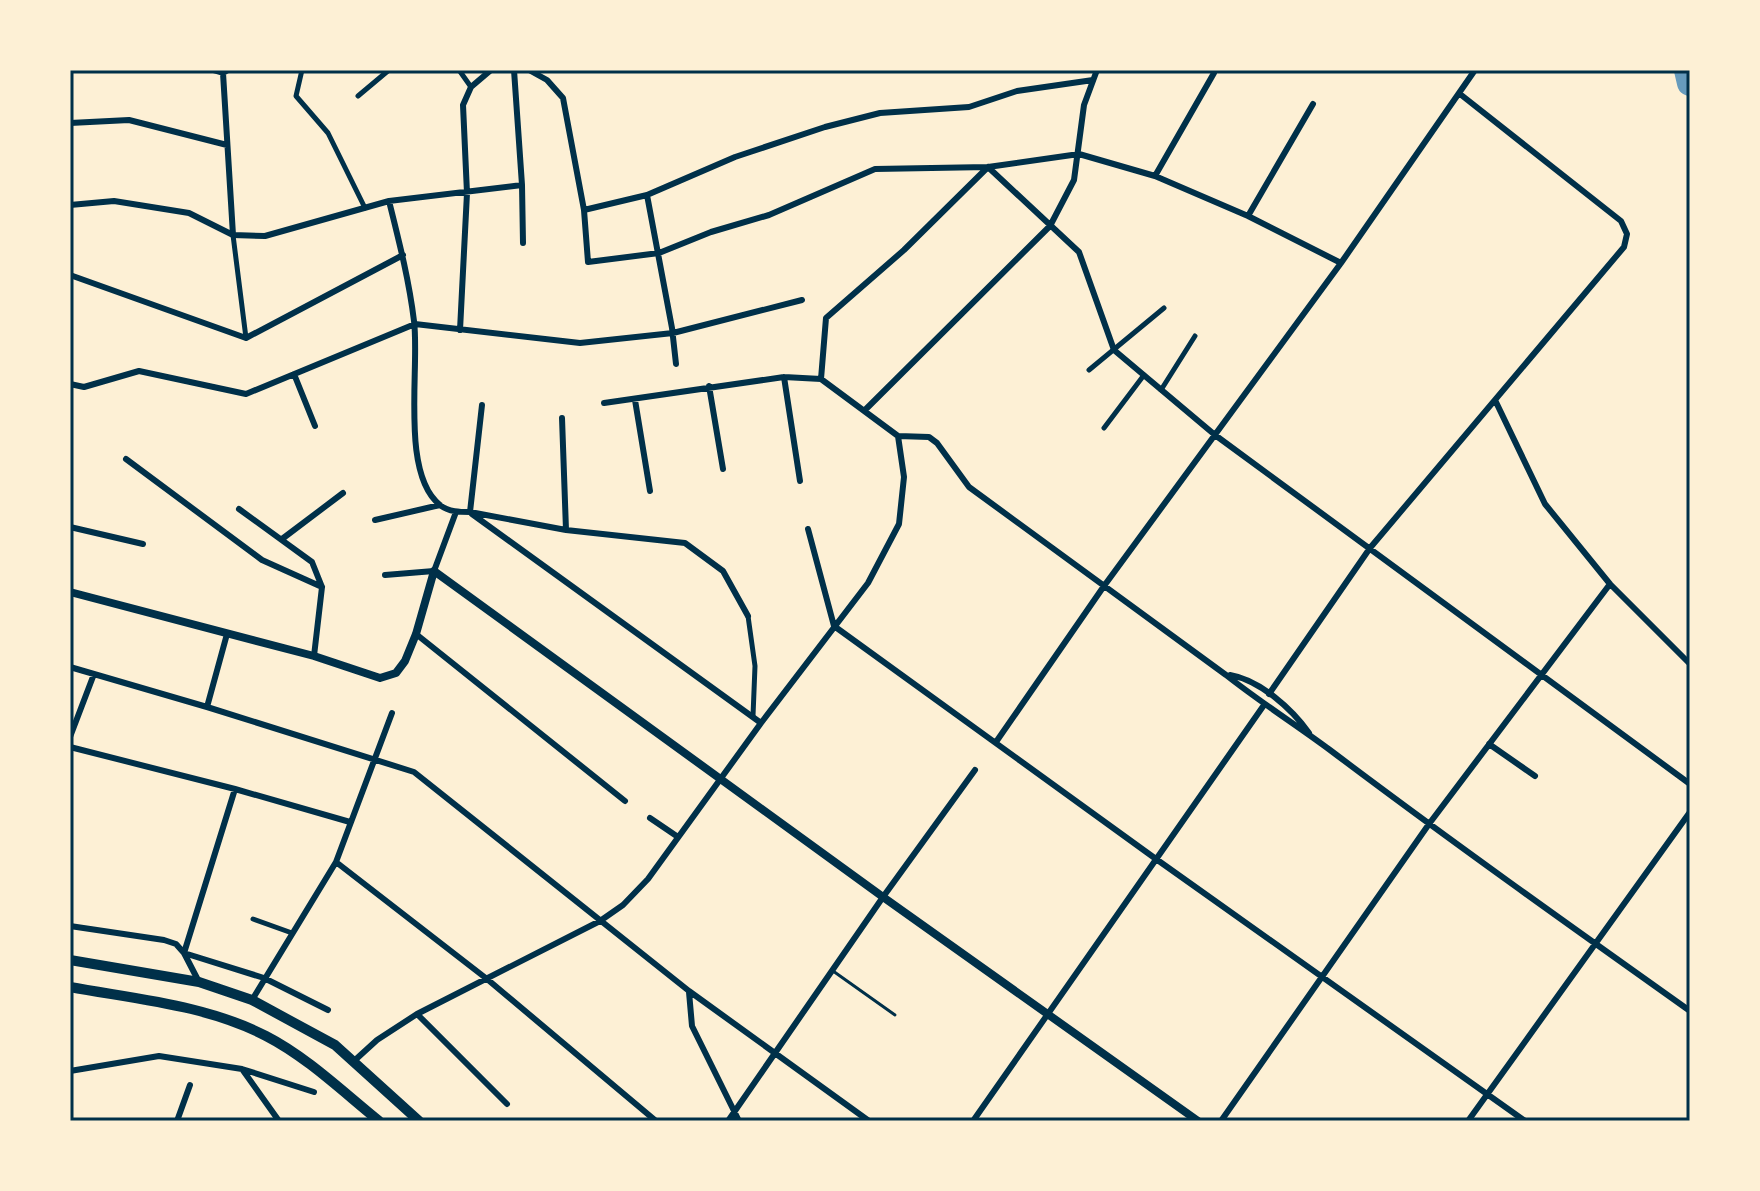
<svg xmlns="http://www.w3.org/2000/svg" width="1760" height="1191" viewBox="0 0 1760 1191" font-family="'Source Serif 4',serif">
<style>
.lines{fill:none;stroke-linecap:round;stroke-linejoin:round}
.river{stroke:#669bbc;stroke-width:26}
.service{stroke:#003049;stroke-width:3}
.pedestrian{stroke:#003049;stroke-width:5}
.minor{stroke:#003049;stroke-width:6}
.tertiary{stroke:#003049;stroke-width:8}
.trunk{stroke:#003049;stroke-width:10}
.neatline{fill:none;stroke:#003049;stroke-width:3}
</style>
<rect width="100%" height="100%" fill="#fdf0d5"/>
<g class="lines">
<path class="river" d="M 1687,70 L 1690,83"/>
<path class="service" d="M 833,971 L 895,1015"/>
<path class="pedestrian" d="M 302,70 L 296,96 L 328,133 L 365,208
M 459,70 L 471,87
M 358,96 L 389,70
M 233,235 L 246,338
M 1089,370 L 1164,308
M 1161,390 L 1195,336
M 1104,428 L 1144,375
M 748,616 L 755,666 L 753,716
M 253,919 L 292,933"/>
<path class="minor" d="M 213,70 L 223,73 L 228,70
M 514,70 L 522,185 L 523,243
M 529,70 L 547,80 L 563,98 L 584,210 L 588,262 L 659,253 L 711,232 L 769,215 L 875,169 L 988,167 L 1079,154 L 1155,176 L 1248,216 L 1341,263
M 223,73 L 233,235
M 70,123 L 129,120 L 227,145
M 989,168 L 1079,252 L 1114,350 L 1215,435 L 1690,784
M 1155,176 L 1214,73
M 647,195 L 672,328 L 676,364
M 389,201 C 399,241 409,280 414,321 C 420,367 400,474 440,505 C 449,512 460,512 470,512 L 566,530 L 685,543 L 723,571 L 748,616
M 70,205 L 114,201 L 189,213 L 233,235 L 265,236 L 389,201 L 522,185
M 584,210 L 647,195 L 735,157 L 825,127 L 880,113 L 969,107 L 1017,91 L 1093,80
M 1248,216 L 1313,104
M 70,275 L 246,338 L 403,255
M 460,330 L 467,193 L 463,105 L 471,87 L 491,70
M 294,374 L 315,426
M 784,377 L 800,481
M 821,379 L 826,318 L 904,250 L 988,167
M 70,384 L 84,387 L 139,371 L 246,394 L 415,324 L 580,343 L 673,333 L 802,300
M 709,386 L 723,469
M 635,400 L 650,491
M 1495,400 L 1545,504 L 1610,584 L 1690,664
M 864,411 L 1050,226 L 1074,180 L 1084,105 L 1097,70
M 562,418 L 566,530
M 898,436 L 929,437 L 937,443 L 969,487 L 1226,675 C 1260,702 1295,724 1330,750 C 1448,839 1569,925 1690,1011
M 126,459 L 262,560 L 322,587
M 239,509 L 312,562 L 322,587
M 470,512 L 482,405
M 472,514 L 761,723
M 375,520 L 440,505
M 70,527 L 143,544
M 808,529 L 834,626 L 1156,859 L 1525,1121
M 282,539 L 343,493
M 385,575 L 434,571 L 456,512
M 416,634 L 625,801
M 314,656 L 322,587
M 70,667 L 207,707 L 414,772 L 689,991 L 869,1121
M 1230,675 C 1260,680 1292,709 1309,733
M 1269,694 L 1370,548 L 1624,247 L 1627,234 L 1621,221 L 1460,94
M 207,707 L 227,634
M 70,737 L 94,674
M 996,742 L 1104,586 L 1341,263 L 1475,70
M 1489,744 L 1535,776
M 70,747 L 235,789 L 350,822
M 650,818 L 678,837
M 336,862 L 487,979 L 656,1121
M 70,926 L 164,940 L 176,944 L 184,953 L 264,978 L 328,1010
M 199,982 L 184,953 L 235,789
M 689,992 L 692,1026 L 739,1121
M 252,1000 L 336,862 L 392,713
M 417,1014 L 507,1104
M 354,1061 L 377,1040 L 417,1014 L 600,921 L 623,905 L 648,879 L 761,723 L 868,583 L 899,524 L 904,477 L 898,436 L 821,379 L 784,377 L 604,403
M 242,1069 L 314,1092
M 70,1071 L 159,1056 L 242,1069 L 279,1121
M 177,1121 L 190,1085
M 728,1121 L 883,897 L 975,770
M 973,1121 L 1264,705
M 1221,1121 L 1429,824 L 1610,584
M 1468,1121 L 1690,812"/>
<path class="tertiary" d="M 70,592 L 314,656 L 380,678 L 396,673 L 405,661 L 416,634 L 434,571 L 883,897 L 1198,1121"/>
<path class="trunk" d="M 70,960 L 199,982 L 252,1000 L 335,1045 L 419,1121
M 70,987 C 135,999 207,1005 266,1036 C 307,1057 343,1092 379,1121"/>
</g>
<rect width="1760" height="1191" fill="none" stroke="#fdf0d5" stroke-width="144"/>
<rect x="72" y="72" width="1616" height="1047" class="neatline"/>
</svg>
